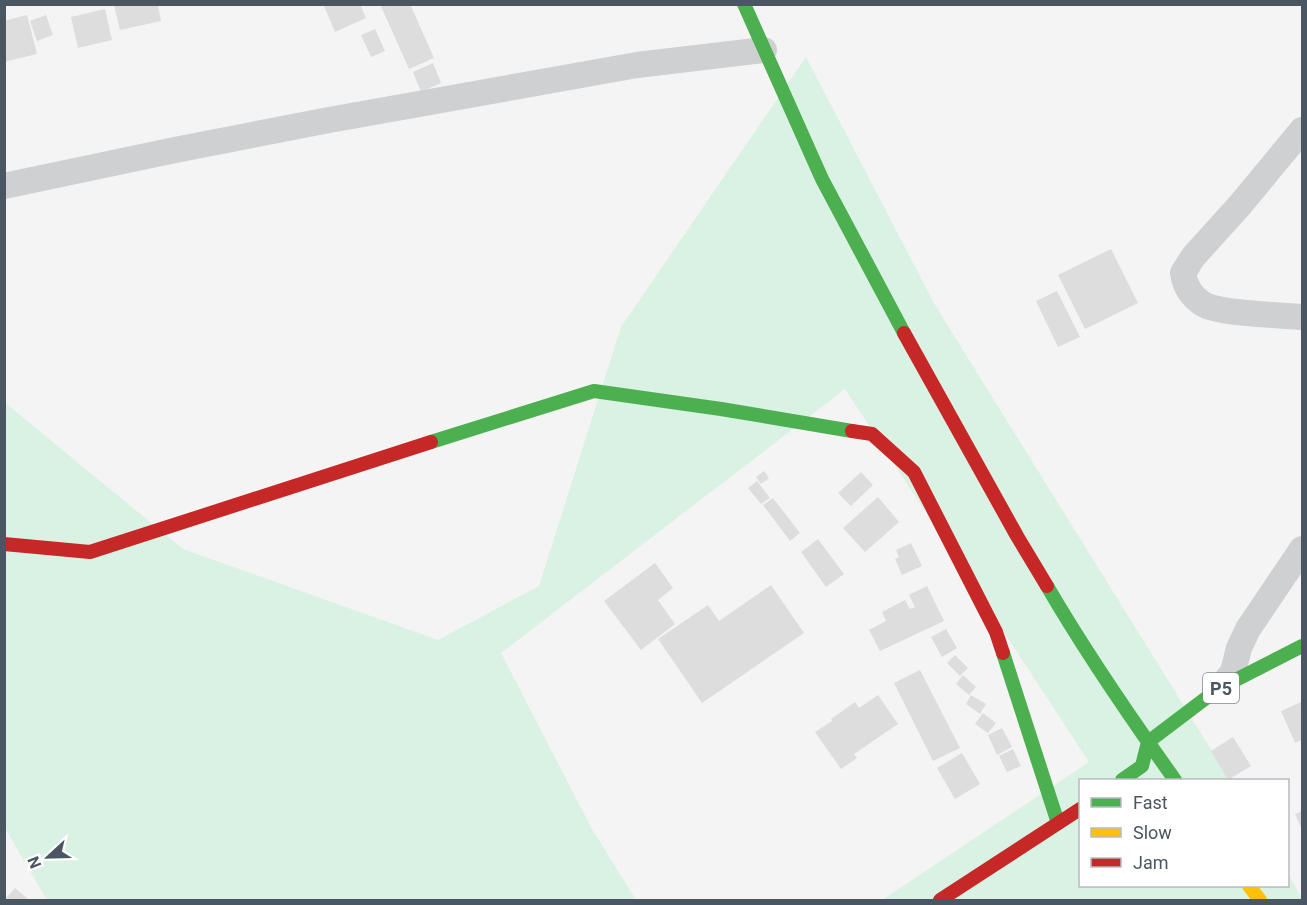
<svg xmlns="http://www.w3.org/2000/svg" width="1307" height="905" viewBox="0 0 1307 905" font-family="Roboto,sans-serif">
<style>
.green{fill:#d9f2e3}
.building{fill:#ddddde}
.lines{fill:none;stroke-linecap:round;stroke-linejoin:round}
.street{stroke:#ced0d2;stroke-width:26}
.fast{stroke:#4caf50;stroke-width:14}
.slow{stroke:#ffc107;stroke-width:14}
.jam{stroke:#c62828;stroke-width:14}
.labels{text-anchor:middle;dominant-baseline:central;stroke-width:5;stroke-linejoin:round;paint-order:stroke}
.shield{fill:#fff;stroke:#808990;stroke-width:1.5}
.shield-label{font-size:18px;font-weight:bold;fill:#4a5661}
</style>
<rect width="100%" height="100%" fill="#f4f4f4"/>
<path class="green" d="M 806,57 L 935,305 L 1230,780 L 1080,780 L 1080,886 L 1288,886 L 1288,874 L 1302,898 L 1302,900 L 882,900 L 1089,762 L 845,389 L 501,653 L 592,829 L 636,900 L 47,900 L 5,828 L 4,402 L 183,549 L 438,640 L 539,586 L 621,327 Z"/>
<path class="building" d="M 329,4 L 360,4 L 366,18 L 335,32 L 324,6 Z
M 380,4 L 410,4 L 434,58 L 409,69 Z
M 114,5 L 158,5 L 161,21 L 120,30 Z
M 105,9 L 112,40 L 78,48 L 71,17 Z
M 27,15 L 37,54 L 4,62 L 4,21 Z
M 46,15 L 53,35 L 37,41 L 30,21 Z
M 375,29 L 385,51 L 371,57 L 361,35 Z
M 433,63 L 441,83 L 421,92 L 413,72 Z
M 1111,249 L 1138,303 L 1085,329 L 1058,275 Z
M 1057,291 L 1080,337 L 1058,347 L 1036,301 Z
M 764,471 L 769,478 L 761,484 L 756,477 Z
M 861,472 L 873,485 L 851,506 L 838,493 Z
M 757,481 L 770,498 L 761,504 L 748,488 Z
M 878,497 L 899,522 L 865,552 L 843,528 Z
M 773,498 L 800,533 L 790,541 L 763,505 Z
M 818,539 L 844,574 L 826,587 L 801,552 Z
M 911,543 L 922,566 L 902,575 L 895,559 L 899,557 L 896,550 Z
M 655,563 L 673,588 L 658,600 L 675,624 L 641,650 L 604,601 Z
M 771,585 L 804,633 L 702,703 L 658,639 L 708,605 L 719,621 Z
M 927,586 L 944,621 L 880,651 L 869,630 L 886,621 L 882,612 L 905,600 L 910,609 L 915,607 L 909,595 Z
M 946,629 L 957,648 L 942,657 L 931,637 Z
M 955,655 L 968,668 L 960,676 L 947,663 Z
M 920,670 L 960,748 L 933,761 L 894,683 Z
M 963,675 L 976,687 L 969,695 L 956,684 Z
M 878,695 L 898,724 L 854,754 L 857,758 L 841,769 L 815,732 L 832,721 L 831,719 L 855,702 L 859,708 Z
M 971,695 L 986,704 L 980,714 L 966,704 Z
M 1301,702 L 1302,740 L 1295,743 L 1281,711 Z
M 983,713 L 996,723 L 988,733 L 975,724 Z
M 1002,728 L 1012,747 L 997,755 L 988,735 Z
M 1233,737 L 1251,766 L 1228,780 L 1211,751 Z
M 1013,749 L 1021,766 L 1007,772 L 999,756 Z
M 962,753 L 980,784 L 955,799 L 937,768 Z
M 1302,811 L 1302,830 L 1295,814 Z
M 15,888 L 29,900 L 4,900 Z"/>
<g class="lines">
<path class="street" d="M 1302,130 L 1240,205 L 1193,257 L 1183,273 C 1185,286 1192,297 1203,304 C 1219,314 1281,315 1302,317
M 4,186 L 175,150 L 329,120 L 637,65 L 764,50
M 1219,689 L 1233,672 L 1239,648 L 1248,629 L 1302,549"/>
<path class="fast" d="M 744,4 L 822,179 L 904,333
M 431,442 L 594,391 L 721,409 L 852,431
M 1047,586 C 1086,653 1130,717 1175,780
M 1003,653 L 1058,823
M 1122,780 L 1142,766 L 1148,742 L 1218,689 L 1302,646"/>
<path class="slow" d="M 1249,886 L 1260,900"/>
<path class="jam" d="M 904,333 L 1017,536 L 1047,586
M 852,431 L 872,434 L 914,472 L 996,632 L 1003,653
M 4,544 L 90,552 L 431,442
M 940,900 L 1080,809"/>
</g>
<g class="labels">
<rect class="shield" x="1203" y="673" width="36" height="30" rx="4.5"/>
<g class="shield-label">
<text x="1221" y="688">P5</text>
</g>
</g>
<rect width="1307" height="905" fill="none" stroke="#4a5661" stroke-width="12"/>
<rect x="1079" y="779" width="210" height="108" fill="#ffffff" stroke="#b7bbc0" stroke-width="1.5"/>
<rect x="1091" y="798" width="30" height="9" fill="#4caf50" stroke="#b7bbc0" stroke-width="1.5"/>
<text x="1133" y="809" font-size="18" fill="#4a5661">Fast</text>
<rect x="1091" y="828" width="30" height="9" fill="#ffc107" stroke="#b7bbc0" stroke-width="1.5"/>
<text x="1133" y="839" font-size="18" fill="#4a5661">Slow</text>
<rect x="1091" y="858" width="30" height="9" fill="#c62828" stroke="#b7bbc0" stroke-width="1.5"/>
<text x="1133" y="869" font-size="18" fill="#4a5661">Jam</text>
<g transform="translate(48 857) rotate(248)" stroke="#ffffff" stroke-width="4.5" paint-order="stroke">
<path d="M0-4.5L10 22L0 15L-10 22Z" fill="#4a5661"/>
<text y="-9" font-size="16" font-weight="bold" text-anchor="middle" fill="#4a5661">N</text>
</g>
</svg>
